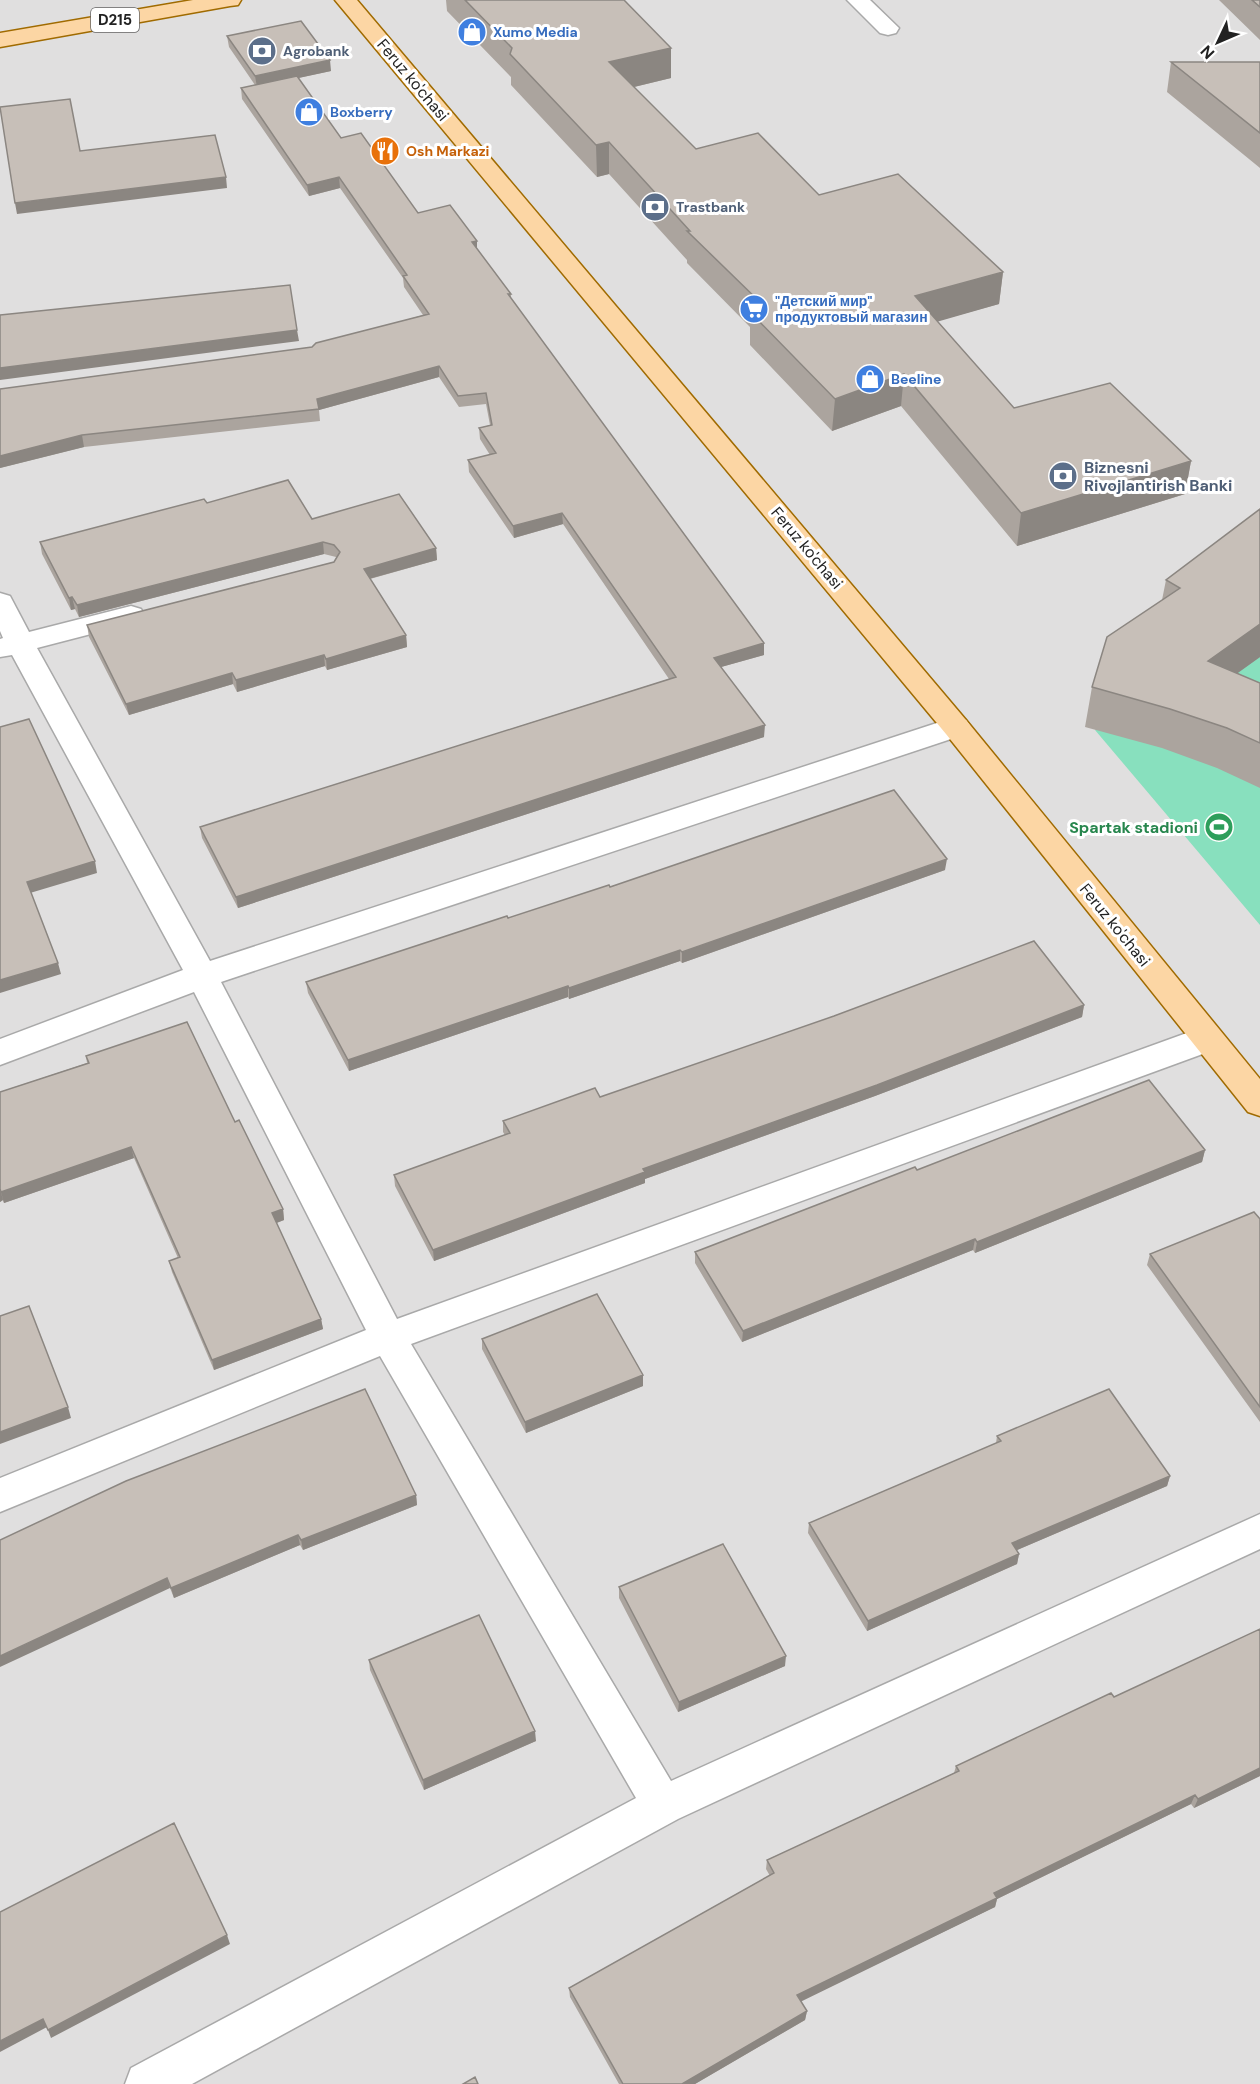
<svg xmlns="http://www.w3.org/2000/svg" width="1260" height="2084" viewBox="0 0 1260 2084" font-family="'DM Sans',sans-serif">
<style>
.residential{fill:#e0dfdf}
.pitch{fill:#88e0be}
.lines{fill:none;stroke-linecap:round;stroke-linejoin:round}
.minor-casing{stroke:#a9a9a9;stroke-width:3}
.major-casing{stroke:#a06b00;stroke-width:3}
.minor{fill:#fff;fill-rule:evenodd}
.major{fill:#fcd6a4;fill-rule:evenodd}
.wall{fill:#aba49e}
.shaded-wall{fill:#8b8681}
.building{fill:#c7bfb8;stroke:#8b8681;stroke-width:1.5}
.labels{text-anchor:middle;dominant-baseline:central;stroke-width:6;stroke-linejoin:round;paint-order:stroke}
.far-shop-label{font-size:14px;font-weight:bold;fill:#366cbe;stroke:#fff;text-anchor:start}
.far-service-label{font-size:14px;font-weight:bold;fill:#4e5e75;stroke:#fff;text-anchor:start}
.far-food-label{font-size:14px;font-weight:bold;fill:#c56008;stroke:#fff;text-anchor:start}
.shield{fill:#fff;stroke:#646464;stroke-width:1.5}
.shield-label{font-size:15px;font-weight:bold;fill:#222}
.street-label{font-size:16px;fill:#222;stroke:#fff}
.service-label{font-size:16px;font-weight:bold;fill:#4e5e75;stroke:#fff;text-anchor:start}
.leisure-label{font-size:16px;font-weight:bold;fill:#27864d;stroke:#fff;text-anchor:end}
</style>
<rect width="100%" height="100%" fill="#f2efe9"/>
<path class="residential" d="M 0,0 L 1260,0 L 1260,2084 L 0,2084 Z"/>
<path class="pitch" d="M 1260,540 L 1260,925 L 1095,730 Z"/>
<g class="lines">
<g class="minor-casing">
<path id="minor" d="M 847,0 L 870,0 L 899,28 L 896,33 L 888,35 L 880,33 Z
M 0,593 L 10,596 L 29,632 L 131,606 L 141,609 L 145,615 L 141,621 L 37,648 L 210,961 L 946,720 L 956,717 L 966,720 L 971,727 L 966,734 L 221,982 L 397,1319 L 1195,1030 L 1207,1027 L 1219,1030 L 1223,1039 L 1219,1048 L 411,1344 L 671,1781 L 1260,1514 L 1260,1549 L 678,1819 L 192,2084 L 125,2084 L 131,2068 L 636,1798 L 380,1356 L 0,1512 L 0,1478 L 366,1330 L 194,992 L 0,1065 L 0,1039 L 183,970 L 12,655 L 0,657 L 0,639 L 3,638 L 0,631 Z"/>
</g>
<g class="major-casing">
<path id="major" d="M 193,0 L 241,0 L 238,5 L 230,6 L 0,47 L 0,33 Z
M 335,0 L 357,0 L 966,720 L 1260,1079 L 1260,1116 L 1248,1112 L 946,734 Z"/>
</g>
<use href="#minor" class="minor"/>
<use href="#major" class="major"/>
</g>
<path class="wall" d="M 446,0 L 465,0 L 671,48 L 671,78 L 634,87 L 696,149 L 819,195 L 1003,272 L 999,304 L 937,321 L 1014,408 L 1191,461 L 1185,494 L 1017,546 L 901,406 L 832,431 L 750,345 L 750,327 L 687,263 L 687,260 L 609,174 L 597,177 L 511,85 L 511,77 L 447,11 Z
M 1219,0 L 1260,0 L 1260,40 Z
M 227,36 L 331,71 L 298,78 L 341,138 L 418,213 L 477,241 L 477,249 L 511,294 L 511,298 L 764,655 L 721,667 L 764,737 L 238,908 L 202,838 L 200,827 L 669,679 L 563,524 L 514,538 L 469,472 L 468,460 L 490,455 L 480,439 L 479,428 L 490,425 L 486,404 L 459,407 L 439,377 L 319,410 L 320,421 L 84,447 L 0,468 L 0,389 L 312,347 L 423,315 L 404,287 L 403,278 L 340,188 L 309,196 L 242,99 L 241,88 L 255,85 L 229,47 Z
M 1171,62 L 1260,62 L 1260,168 L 1167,92 Z
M 207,503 L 312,519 L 436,548 L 437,560 L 370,579 L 406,635 L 407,647 L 327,670 L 325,666 L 237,692 L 233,684 L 129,715 L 89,637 L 87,625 L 334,562 L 336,558 L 336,557 L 324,554 L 79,617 L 75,609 L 71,610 L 42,554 L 40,542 Z
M 1260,509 L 1260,657 L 1237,673 L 1260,683 L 1260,788 L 1217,768 L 1162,748 L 1085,727 L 1092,687 L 1162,600 L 1166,580 Z
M 945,870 L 682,963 L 680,961 L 569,999 L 568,997 L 349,1071 L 308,993 L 306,982 L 610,887 Z
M 1084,1005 L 1082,1017 L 875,1096 L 645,1179 L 645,1183 L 434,1261 L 395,1186 L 394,1175 L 505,1135 L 503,1132 L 503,1121 L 600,1097 Z
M 86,1056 L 235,1122 L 283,1209 L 284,1220 L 276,1223 L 321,1319 L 323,1329 L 214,1370 L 172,1272 L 169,1261 L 178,1258 L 134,1158 L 4,1203 L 3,1200 L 0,1202 L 0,1092 L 87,1063 Z
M 1205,1150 L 1202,1162 L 975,1253 L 973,1250 L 742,1342 L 695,1263 L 695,1252 L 917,1170 Z
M 1260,1219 L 1260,1422 L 1147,1265 L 1150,1254 Z
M 482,1339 L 643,1386 L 526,1433 L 482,1349 Z
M 997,1436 L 1170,1476 L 1167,1486 L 1017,1550 L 1019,1554 L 1017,1564 L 867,1631 L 808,1533 L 809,1523 L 996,1443 Z
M 416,1495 L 417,1505 L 303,1550 L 300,1545 L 174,1598 L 170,1588 L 0,1540 Z
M 619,1587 L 785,1666 L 678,1712 L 619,1598 Z
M 1260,1629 L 1260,1776 L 1194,1808 L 1191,1804 L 997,1899 L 995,1907 L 800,2001 L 807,2011 L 805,2020 L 695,2084 L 619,2084 L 570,1997 L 569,1988 L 770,1876 L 766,1869 L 767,1860 L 954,1773 L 956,1766 L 1114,1697 Z
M 369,1660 L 536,1741 L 424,1790 L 370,1670 Z"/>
<path class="shaded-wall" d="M 671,48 L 671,78 L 609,93 L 609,62 Z
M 330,60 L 331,71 L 257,87 L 255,76 Z
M 609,142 L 609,174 L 597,177 L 596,145 Z
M 226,177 L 227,188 L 17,214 L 15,203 Z
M 339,177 L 340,188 L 309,196 L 307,185 Z
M 477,241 L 477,252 L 472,242 Z
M 1003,272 L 999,304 L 912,329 L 915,296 Z
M 297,330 L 299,341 L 0,380 L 0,368 Z
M 439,366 L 439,377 L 319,410 L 317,399 Z
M 904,374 L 901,406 L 832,431 L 835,399 Z
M 82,435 L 84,447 L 0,468 L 0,456 Z
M 1191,461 L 1185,494 L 1017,546 L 1021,513 Z
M 562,513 L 563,524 L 514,538 L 513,526 Z
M 323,542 L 324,554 L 79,617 L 77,605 Z
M 436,548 L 437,560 L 365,580 L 364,569 Z
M 72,597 L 75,609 L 71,610 L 69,598 Z
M 1260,624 L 1260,657 L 1199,701 L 1208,661 Z
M 406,635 L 407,647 L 327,670 L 326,659 Z
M 764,643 L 764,655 L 714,669 L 714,658 Z
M 324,655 L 325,666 L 237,692 L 236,680 Z
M 232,673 L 233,684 L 129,715 L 126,704 Z
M 765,725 L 764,737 L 238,908 L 236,897 Z
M 947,859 L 945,870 L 682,963 L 682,952 Z
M 95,861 L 97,873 L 30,893 L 27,882 Z
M 680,950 L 680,961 L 569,999 L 569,988 Z
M 58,963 L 61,974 L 0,993 L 0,980 Z
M 568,986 L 568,997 L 349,1071 L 348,1060 Z
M 1084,1005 L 1082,1017 L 875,1096 L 645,1179 L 645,1183 L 434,1261 L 433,1250 L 643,1169 Z
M 131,1147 L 134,1158 L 4,1203 L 1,1192 Z
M 1205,1150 L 1202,1162 L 975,1253 L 977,1242 Z
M 0,1189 L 3,1200 L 0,1202 Z
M 283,1209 L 284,1220 L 274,1224 L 272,1213 Z
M 975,1239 L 973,1250 L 742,1342 L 743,1331 Z
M 321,1319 L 323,1329 L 214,1370 L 212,1360 Z
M 643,1375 L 643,1386 L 526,1433 L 525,1422 Z
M 68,1407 L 71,1418 L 0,1444 L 0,1432 Z
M 1170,1476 L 1167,1486 L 1010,1553 L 1012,1543 Z
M 416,1495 L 417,1505 L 303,1550 L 301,1540 Z
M 298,1535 L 300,1545 L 174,1598 L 171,1588 Z
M 1019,1554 L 1017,1564 L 867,1631 L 868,1621 Z
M 167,1578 L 170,1588 L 0,1667 L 0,1656 Z
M 786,1656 L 785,1666 L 678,1712 L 679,1702 Z
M 535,1731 L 536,1741 L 424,1790 L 423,1780 Z
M 1260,1768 L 1260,1776 L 1194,1808 L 1198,1799 Z
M 1195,1795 L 1191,1804 L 997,1899 L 995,1907 L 796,2004 L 797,1995 L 994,1893 Z
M 227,1935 L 230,1944 L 51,2038 L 48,2030 Z
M 807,2011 L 805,2020 L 695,2084 L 682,2084 Z
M 43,2019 L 47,2027 L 0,2052 L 0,2041 Z"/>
<path class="building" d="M 465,0 L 624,0 L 671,48 L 609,62 L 696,149 L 758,133 L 819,195 L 898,174 L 1003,272 L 915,296 L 1014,408 L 1110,383 L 1191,461 L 1021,513 L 904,374 L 835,399 L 751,313 L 766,308 L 687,231 L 690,231 L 609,142 L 596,145 L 510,54 L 512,48 Z
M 1252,0 L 1260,0 L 1260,7 Z
M 301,21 L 330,60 L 255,76 L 227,36 Z
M 1171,62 L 1260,62 L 1260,133 Z
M 297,76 L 341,138 L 361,133 L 418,213 L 450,205 L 477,241 L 472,242 L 511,294 L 508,294 L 764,643 L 714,658 L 765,725 L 236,897 L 200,827 L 676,677 L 562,513 L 513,526 L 468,460 L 496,453 L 479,428 L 492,425 L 486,393 L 458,396 L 439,366 L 317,399 L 319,409 L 82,435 L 0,456 L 0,389 L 312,347 L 316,343 L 429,314 L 403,276 L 407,275 L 339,177 L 307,185 L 241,88 Z
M 70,99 L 80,151 L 215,135 L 226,177 L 15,203 L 0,107 Z
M 290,285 L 297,330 L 0,368 L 0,315 Z
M 288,480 L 312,519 L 399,494 L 436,548 L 364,569 L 406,635 L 326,659 L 324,655 L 236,680 L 232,673 L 126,704 L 87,625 L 334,562 L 340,552 L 334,545 L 323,542 L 77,605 L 72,597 L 69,598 L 40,542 L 204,499 L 207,503 Z
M 1260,509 L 1260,624 L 1208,661 L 1260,683 L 1260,743 L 1227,728 L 1170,709 L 1092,687 L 1107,637 L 1180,588 L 1166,580 Z
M 29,719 L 95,861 L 27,882 L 58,963 L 0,980 L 0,727 Z
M 894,790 L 947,859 L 682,952 L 680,950 L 569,988 L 568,986 L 348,1060 L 306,982 L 507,916 L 508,918 L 609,885 L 610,887 Z
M 1034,941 L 1084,1005 L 877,1085 L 643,1169 L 645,1172 L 433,1250 L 394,1175 L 510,1133 L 503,1121 L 595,1088 L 600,1097 L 834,1016 Z
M 187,1022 L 235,1122 L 239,1120 L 283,1209 L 272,1213 L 321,1319 L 212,1360 L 169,1261 L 180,1257 L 131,1147 L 1,1192 L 0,1189 L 0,1092 L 89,1063 L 86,1056 Z
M 1149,1080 L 1205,1150 L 977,1242 L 975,1239 L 743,1331 L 695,1252 L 915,1167 L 917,1170 Z
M 1254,1212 L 1260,1219 L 1260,1407 L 1150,1254 Z
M 597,1294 L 643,1375 L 525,1422 L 482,1339 Z
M 29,1306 L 68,1407 L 0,1432 L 0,1316 Z
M 365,1389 L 416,1495 L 301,1540 L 298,1535 L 171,1588 L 167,1578 L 0,1656 L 0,1540 L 126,1481 Z
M 1109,1389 L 1170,1476 L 1012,1543 L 1019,1554 L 868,1621 L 809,1523 L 1001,1441 L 997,1436 Z
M 723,1544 L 786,1656 L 679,1702 L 619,1587 Z
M 479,1615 L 535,1731 L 423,1780 L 369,1660 Z
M 1260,1629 L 1260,1768 L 1198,1799 L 1195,1795 L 994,1893 L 997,1898 L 797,1995 L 807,2011 L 682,2084 L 623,2084 L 569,1988 L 774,1873 L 767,1860 L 959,1771 L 956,1766 L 1111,1693 L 1114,1697 Z
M 174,1823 L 227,1935 L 48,2030 L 43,2019 L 0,2041 L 0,1912 Z
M 475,2077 L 478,2084 L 463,2084 Z"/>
<defs>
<g id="shop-disc" transform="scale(1.5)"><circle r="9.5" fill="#3f7fe0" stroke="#fff"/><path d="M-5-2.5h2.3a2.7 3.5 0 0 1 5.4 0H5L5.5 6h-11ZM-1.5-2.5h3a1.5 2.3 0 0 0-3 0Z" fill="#fff"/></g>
<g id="bank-disc" transform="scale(1.5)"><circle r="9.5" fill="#5c6f8a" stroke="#fff"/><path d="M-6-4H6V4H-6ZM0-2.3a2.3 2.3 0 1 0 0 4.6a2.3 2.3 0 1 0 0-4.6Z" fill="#fff"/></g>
<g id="restaurant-disc" transform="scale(1.5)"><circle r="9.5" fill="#e8710a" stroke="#fff"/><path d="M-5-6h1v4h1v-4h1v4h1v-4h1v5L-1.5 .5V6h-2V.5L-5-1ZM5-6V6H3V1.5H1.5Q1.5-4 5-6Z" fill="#fff"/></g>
<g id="supermarket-disc" transform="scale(1.5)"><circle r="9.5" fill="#3f7fe0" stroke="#fff"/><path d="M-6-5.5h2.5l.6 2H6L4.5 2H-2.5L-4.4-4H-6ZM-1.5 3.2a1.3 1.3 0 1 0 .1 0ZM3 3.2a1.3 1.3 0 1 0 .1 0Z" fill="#fff"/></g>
<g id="stadium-disc" transform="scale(1.5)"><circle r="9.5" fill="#2e9e5b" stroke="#fff"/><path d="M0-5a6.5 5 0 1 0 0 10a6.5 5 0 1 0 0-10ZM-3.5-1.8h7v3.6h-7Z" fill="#fff"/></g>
</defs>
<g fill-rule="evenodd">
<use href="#shop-disc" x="472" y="32"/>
<use href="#bank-disc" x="262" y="51"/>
<use href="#shop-disc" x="309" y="112"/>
<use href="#restaurant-disc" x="385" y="151"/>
<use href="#bank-disc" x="655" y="207"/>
<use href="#supermarket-disc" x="754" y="309"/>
<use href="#shop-disc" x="870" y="379"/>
<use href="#bank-disc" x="1063" y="476"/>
<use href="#stadium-disc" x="1219" y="827"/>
</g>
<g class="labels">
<g class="far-shop-label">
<text x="493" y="32">Xumo Media</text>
<text x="330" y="112">Boxberry</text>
<text x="775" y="301">"Детский мир"<tspan x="775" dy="16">продуктовый магазин</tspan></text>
<text x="891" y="379">Beeline</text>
</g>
<g class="far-service-label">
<text x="283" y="51">Agrobank</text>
<text x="676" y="207">Trastbank</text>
</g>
<g class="far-food-label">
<text x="406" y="151">Osh Markazi</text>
</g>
<rect class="shield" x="91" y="8" width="48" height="24" rx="4.5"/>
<g class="shield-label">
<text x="115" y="20">D215</text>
</g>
<g class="street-label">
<text transform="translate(413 80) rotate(50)">Feruz ko'chasi</text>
<text transform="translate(807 548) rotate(50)">Feruz ko'chasi</text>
<text transform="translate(1115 925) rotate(51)">Feruz ko'chasi</text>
</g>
<g class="service-label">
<text x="1084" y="467">Biznesni<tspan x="1084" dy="18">Rivojlantirish Banki</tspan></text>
</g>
<g class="leisure-label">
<text x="1198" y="827">Spartak stadioni</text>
</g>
</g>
<g transform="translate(1218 42) rotate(226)" stroke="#ffffff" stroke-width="4.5" paint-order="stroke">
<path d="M0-4.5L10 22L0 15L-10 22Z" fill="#222222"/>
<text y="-9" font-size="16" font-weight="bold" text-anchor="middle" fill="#222222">N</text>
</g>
</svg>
